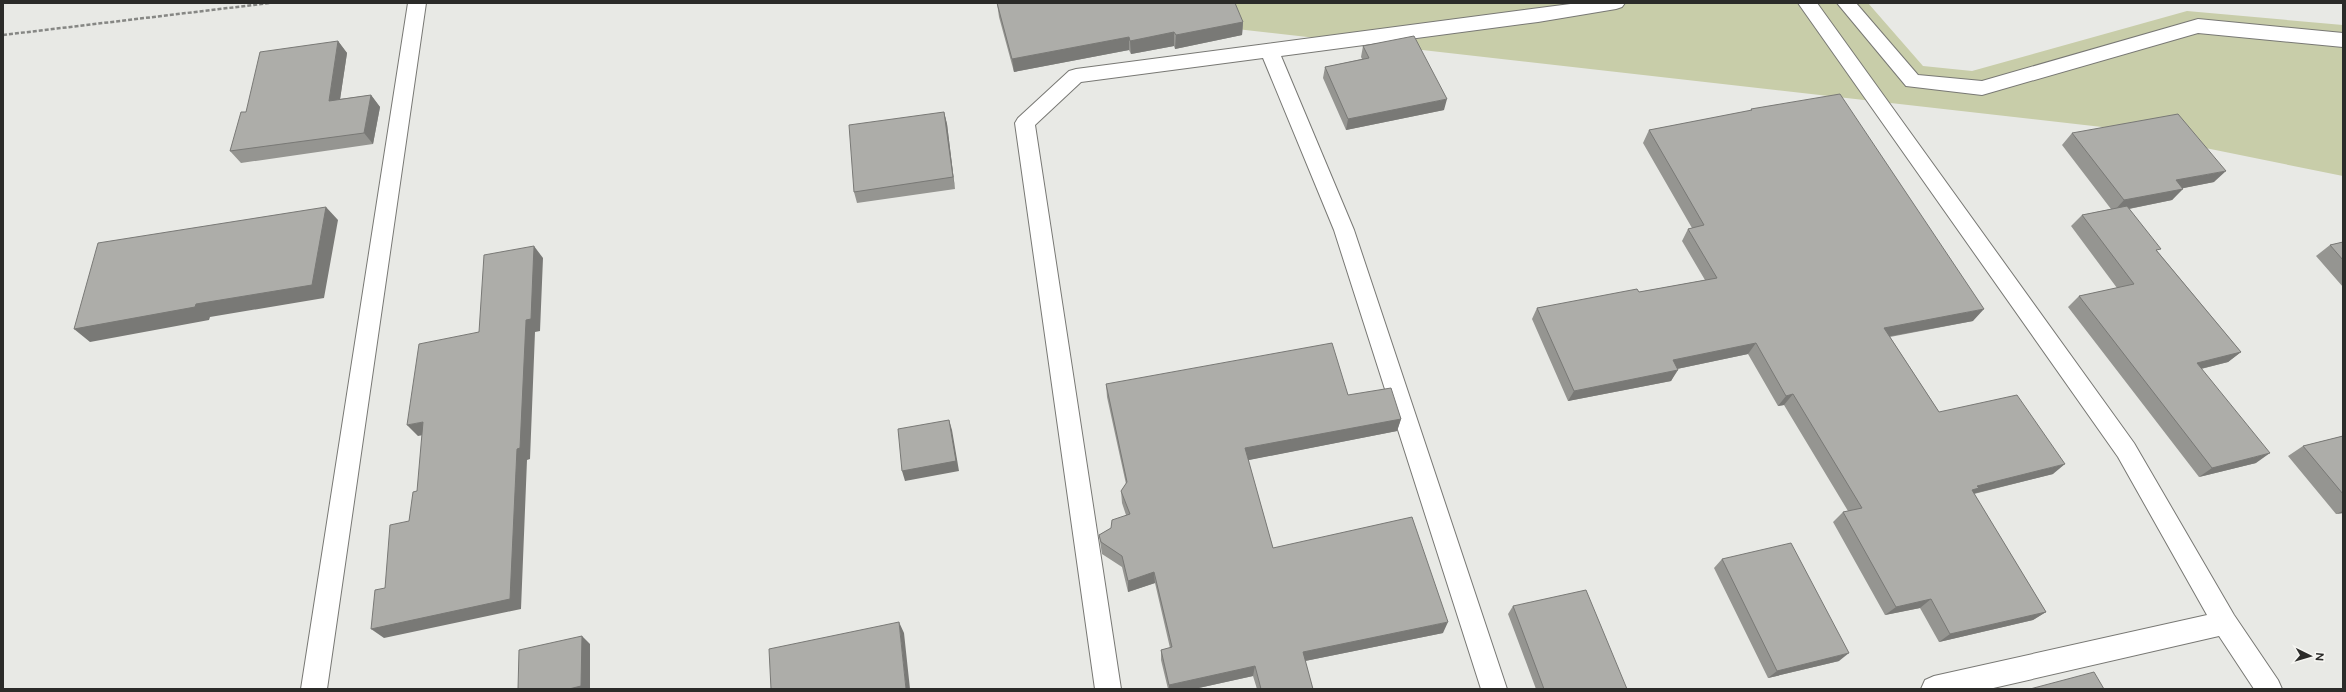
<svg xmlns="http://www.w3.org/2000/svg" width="2346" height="692" viewBox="0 0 2346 692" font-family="Figtree,sans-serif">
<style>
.green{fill:#c8cda9}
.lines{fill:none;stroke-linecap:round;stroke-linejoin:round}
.minor-casing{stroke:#787874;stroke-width:2}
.path{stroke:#868784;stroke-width:2.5;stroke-dasharray:4 2;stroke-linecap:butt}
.minor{fill:#fff;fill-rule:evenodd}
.wall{fill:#959591}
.shaded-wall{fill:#797976}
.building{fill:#adada9;stroke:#797976}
</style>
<rect width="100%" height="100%" fill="#e8e9e5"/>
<path class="green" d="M 1006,3 L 1868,3 L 1923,66 L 1972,71 L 2187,11 L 2343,25 L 2343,176 L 2102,127 Z"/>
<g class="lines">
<g class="minor-casing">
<path id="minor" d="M 408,3 L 426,3 L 327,689 L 301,689 Z
M 1578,3 L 1625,3 L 1622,7 L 1616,9 L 1538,22 L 1281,56 L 1354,230 L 1507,689 L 1481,689 L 1334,230 L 1263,58 L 1081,82 L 1035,125 L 1121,689 L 1095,689 L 1015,123 L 1018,118 L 1069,71 L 1076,69 Z
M 1798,3 L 1817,3 L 2134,443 L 2234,615 L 2278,680 L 2282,689 L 2254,689 L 2219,636 L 1989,689 L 1921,689 L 1925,680 L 1934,676 L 2207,615 L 2118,457 Z
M 1837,3 L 1856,3 L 1918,75 L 1982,81 L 2198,19 L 2343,33 L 2343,47 L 2198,33 L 1982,95 L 1906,86 Z"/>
</g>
<path class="path" d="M 3,35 L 270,3"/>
<use href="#minor" class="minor"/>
</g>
<path class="wall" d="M 997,3 L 1243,22 L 1242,35 L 1175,49 L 1174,46 L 1131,54 L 1129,50 L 1014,72 L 999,17 Z
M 338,41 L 347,53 L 340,99 L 371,95 L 380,107 L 373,144 L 241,163 L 230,151 L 246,112 Z
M 1363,46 L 1444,110 L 1346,130 L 1323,78 L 1325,67 L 1362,59 L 1361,57 Z
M 1751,109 L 1973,321 L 1890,337 L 1939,412 L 2053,474 L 1974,494 L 2046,612 L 2033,620 L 1939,642 L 1920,608 L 1885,615 L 1833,522 L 1843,512 L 1848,511 L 1784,405 L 1778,406 L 1748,354 L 1677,369 L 1671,381 L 1568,401 L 1532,319 L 1537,308 L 1639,292 L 1705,280 L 1682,241 L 1688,229 L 1692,228 L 1643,143 L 1649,130 L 1750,111 Z
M 944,112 L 947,124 L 955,189 L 857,203 L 854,192 Z
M 2072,133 L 2214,182 L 2183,188 L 2172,200 L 2129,209 L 2158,252 L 2241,352 L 2228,362 L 2201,369 L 2256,463 L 2199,477 L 2068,307 L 2079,296 L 2117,288 L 2071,226 L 2082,215 L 2111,209 L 2062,145 Z
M 2343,242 L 2343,287 L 2316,256 L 2330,245 Z
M 1106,384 L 1348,395 L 1401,419 L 1397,431 L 1248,460 L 1273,548 L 1443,633 L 1305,661 L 1313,689 L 1257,689 L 1253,676 L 1194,689 L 1168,689 L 1161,660 L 1161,650 L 1170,648 L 1155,583 L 1128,592 L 1122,567 L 1102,554 L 1099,535 L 1111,528 L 1126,515 L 1122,503 L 1121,491 L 1126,484 L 1107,397 Z
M 2343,436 L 2343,513 L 2336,514 L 2288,456 L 2303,446 Z
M 1722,559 L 1839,661 L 1768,678 L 1714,568 Z
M 1513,606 L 1627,689 L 1536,689 L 1508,614 Z"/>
<path class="shaded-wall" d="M 1243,22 L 1242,35 L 1175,49 L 1176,35 Z
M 1174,32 L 1174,46 L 1131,54 L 1130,41 Z
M 1129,37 L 1129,50 L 1014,72 L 1012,59 Z
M 338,41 L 347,53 L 338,113 L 329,101 Z
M 371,95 L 380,107 L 373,144 L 364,133 Z
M 1447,99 L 1444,110 L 1346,130 L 1348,119 Z
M 944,112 L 947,124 L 955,189 L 953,177 Z
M 2226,171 L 2214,182 L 2164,192 L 2176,180 Z
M 2183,189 L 2172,200 L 2113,212 L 2124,200 Z
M 326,207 L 338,220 L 324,298 L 210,317 L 209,320 L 90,342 L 74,329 Z
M 534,246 L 543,258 L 540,331 L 535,332 L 530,459 L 527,460 L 521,609 L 384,638 L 371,629 L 517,449 L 526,320 Z
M 1984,309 L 1973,321 L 1875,339 L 1884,328 Z
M 1756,343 L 1748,354 L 1667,371 L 1673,360 Z
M 2241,352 L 2228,362 L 2184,373 L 2197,363 Z
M 1678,370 L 1671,381 L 1568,401 L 1574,391 Z
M 1793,394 L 1784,405 L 1778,406 L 1786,396 Z
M 1401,419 L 1397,431 L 1244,461 L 1245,448 Z
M 949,420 L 952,430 L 959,471 L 905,481 L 902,471 Z
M 423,422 L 434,433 L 418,436 L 407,425 Z
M 2270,453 L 2256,463 L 2199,477 L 2212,468 Z
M 2065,464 L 2053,474 L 1972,494 L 1961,500 L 1977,486 Z
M 2343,511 L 2343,513 L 2336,514 Z
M 1154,572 L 1155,583 L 1128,592 L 1128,581 Z
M 1931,599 L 1920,608 L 1885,615 L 1896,607 Z
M 2046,612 L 2033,620 L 1939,642 L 1950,634 Z
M 899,622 L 904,633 L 910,689 L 906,689 Z
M 1448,622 L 1443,633 L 1300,662 L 1303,652 Z
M 582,636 L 590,644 L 590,689 L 569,689 Z
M 1849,653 L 1839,661 L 1768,678 L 1777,671 Z
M 1255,666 L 1253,676 L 1194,689 L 1169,689 L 1169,685 Z"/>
<path class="building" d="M 997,3 L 1235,3 L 1243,22 L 1176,35 L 1174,32 L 1130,41 L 1129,37 L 1012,59 Z
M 1414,36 L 1447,99 L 1348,119 L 1325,67 L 1369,58 L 1363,46 Z
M 338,41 L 329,101 L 371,95 L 364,133 L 230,151 L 241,112 L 246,112 L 260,52 Z
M 1840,94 L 1984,309 L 1884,328 L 1939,412 L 2017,395 L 2065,464 L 1977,486 L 1979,488 L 1972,490 L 2046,612 L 1950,634 L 1931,599 L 1896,607 L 1843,512 L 1862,508 L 1793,394 L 1786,396 L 1756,343 L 1673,360 L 1678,370 L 1574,391 L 1537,308 L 1637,289 L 1639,292 L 1717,278 L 1688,229 L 1704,225 L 1649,130 L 1752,110 L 1751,109 Z
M 944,112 L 953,177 L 854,192 L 849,125 Z
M 2178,114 L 2226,171 L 2176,180 L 2183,189 L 2124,200 L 2072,133 Z
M 2127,206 L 2161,249 L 2156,250 L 2241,352 L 2197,363 L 2270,453 L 2212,468 L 2079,296 L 2134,284 L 2082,215 Z
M 326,207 L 312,285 L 196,304 L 195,307 L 74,329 L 98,243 Z
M 2343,242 L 2343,260 L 2330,245 Z
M 534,246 L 531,319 L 526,320 L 520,448 L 517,449 L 510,599 L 371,629 L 375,590 L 385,588 L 390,525 L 409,521 L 413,492 L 417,491 L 423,422 L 407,425 L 419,344 L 479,332 L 484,255 Z
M 1332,343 L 1348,395 L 1391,388 L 1401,419 L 1245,448 L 1273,548 L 1412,517 L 1448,622 L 1303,652 L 1313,689 L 1261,689 L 1255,666 L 1169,685 L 1161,650 L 1172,647 L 1154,572 L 1128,581 L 1122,556 L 1101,542 L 1099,535 L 1111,528 L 1112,520 L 1130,514 L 1121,491 L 1127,482 L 1106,384 Z
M 949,420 L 956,461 L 902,471 L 898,429 Z
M 2343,436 L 2343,494 L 2303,446 Z
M 1791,543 L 1849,653 L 1777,671 L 1722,559 Z
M 1586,590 L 1627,689 L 1544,689 L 1513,606 Z
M 899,622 L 906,689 L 771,689 L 769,649 Z
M 582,636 L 581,686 L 569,689 L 518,689 L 519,650 Z
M 2094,672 L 2104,689 L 2030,689 Z"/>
<rect width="2346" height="692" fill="none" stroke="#2b2b29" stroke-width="8"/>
<g transform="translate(2310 656) rotate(95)" stroke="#f6f6f2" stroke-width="3" paint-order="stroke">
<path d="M0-3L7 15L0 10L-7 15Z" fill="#2b2b29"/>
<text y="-6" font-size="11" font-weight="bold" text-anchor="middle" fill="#2b2b29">N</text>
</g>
</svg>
